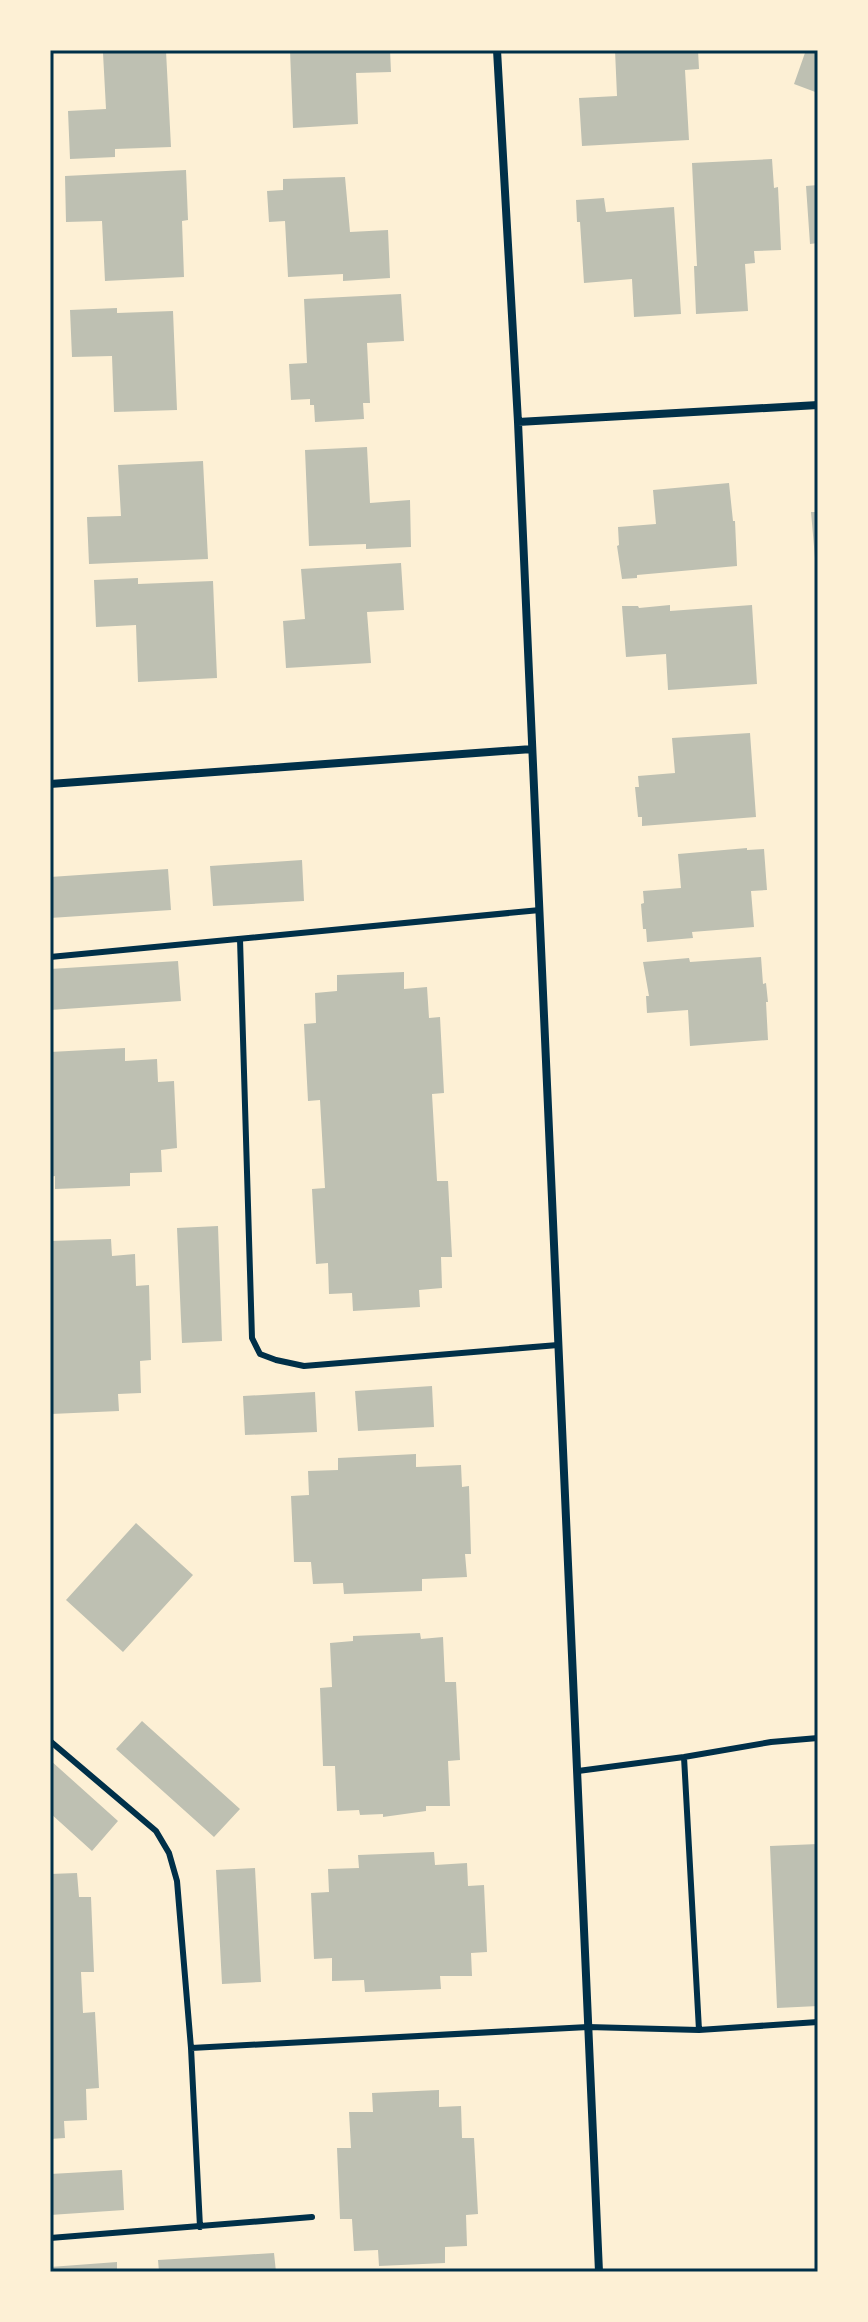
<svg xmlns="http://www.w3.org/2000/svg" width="868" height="2322" viewBox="0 0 868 2322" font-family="'Nunito Sans',sans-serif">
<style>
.building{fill:#bec0b2}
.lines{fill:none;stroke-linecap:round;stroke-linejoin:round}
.service{stroke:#003049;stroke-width:6}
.minor{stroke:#003049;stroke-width:8}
.neatline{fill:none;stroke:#003049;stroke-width:3}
</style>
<rect width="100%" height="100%" fill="#fdf0d5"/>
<path class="building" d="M 290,50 L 390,50 L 391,72 L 356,73 L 358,124 L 293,128 Z
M 615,50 L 698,50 L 699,69 L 685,70 L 689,140 L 582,146 L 579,98 L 617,96 Z
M 806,50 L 818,50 L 818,93 L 794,84 Z
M 166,51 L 171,147 L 115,149 L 115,157 L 70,159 L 68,111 L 106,109 L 103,53 Z
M 772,159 L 774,188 L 778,187 L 781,250 L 754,251 L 755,263 L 745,264 L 748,311 L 696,314 L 694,266 L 697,266 L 692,163 Z
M 186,170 L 188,220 L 182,221 L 184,277 L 105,281 L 102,221 L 66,222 L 65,176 Z
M 345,177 L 350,232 L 388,230 L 390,278 L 343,281 L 343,274 L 288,277 L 285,221 L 269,222 L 267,191 L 283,190 L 283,179 Z
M 818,185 L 818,243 L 810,244 L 806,186 Z
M 604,198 L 606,212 L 674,207 L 681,314 L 634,317 L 632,279 L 584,283 L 580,222 L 577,222 L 576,200 Z
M 401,294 L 404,341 L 367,343 L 370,403 L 363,403 L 364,419 L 315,422 L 314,405 L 310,405 L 310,399 L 291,400 L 289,364 L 307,363 L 304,299 Z
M 117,308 L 117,313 L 173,311 L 177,410 L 114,412 L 112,356 L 72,357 L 70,310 Z
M 367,447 L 370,503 L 410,500 L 411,547 L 366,549 L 366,544 L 309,546 L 305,450 Z
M 203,461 L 208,559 L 89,564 L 87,517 L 121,516 L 118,465 Z
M 729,483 L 733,521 L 735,521 L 737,566 L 637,575 L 637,578 L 622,579 L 617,546 L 619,545 L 618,527 L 656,524 L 653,490 Z
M 811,512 L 818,512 L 818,557 L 815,558 Z
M 401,563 L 404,610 L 367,612 L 371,663 L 286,668 L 283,621 L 305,619 L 301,569 Z
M 138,578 L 138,584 L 213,581 L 217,678 L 138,682 L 136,625 L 96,627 L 94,580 Z
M 670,605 L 670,611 L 752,605 L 757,684 L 668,690 L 666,654 L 626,657 L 622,606 L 638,606 L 639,608 Z
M 750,733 L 756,817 L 642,826 L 642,817 L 638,817 L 635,787 L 639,787 L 638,776 L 675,773 L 672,738 Z
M 747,848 L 747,850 L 764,849 L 767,890 L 751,891 L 754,927 L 692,932 L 693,938 L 647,942 L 646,929 L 643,929 L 641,904 L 644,903 L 643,891 L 681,888 L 678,854 Z
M 302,860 L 304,901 L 213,906 L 210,866 Z
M 168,869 L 171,910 L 50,918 L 50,877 Z
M 761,957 L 763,984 L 766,983 L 768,1002 L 766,1002 L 768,1040 L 690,1046 L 688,1010 L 647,1013 L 646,996 L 649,996 L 643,962 L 689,958 L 690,962 Z
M 178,961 L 181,1001 L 50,1010 L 50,969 Z
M 404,972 L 404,989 L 427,987 L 429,1018 L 440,1017 L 444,1093 L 432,1094 L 437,1181 L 448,1181 L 452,1257 L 441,1257 L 442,1288 L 419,1290 L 420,1307 L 353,1311 L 352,1293 L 329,1294 L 328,1263 L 316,1264 L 312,1189 L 325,1188 L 320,1100 L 308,1101 L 304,1024 L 316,1023 L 315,993 L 337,991 L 337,975 Z
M 125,1048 L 125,1061 L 157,1059 L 158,1082 L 174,1081 L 177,1148 L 161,1150 L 162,1172 L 130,1173 L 130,1186 L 55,1189 L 55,1176 L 50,1177 L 50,1052 Z
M 218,1226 L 222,1341 L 182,1343 L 177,1228 Z
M 111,1239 L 112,1256 L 135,1254 L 136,1286 L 149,1285 L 151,1360 L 140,1361 L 141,1393 L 118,1394 L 119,1411 L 51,1414 L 50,1241 Z
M 432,1386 L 434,1427 L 358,1431 L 355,1391 Z
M 315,1392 L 317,1432 L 245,1435 L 243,1396 Z
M 416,1454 L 416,1467 L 461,1465 L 462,1487 L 469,1486 L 471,1554 L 465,1554 L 467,1577 L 422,1579 L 422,1591 L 344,1594 L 343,1583 L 313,1584 L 311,1562 L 294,1562 L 291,1496 L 309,1495 L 308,1471 L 338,1470 L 338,1458 Z
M 136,1523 L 193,1575 L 123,1652 L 66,1600 Z
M 420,1633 L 421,1639 L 443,1637 L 445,1682 L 456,1682 L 460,1760 L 448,1761 L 450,1806 L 426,1806 L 426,1811 L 383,1817 L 383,1814 L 360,1815 L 359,1810 L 337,1811 L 335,1766 L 323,1766 L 320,1688 L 332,1687 L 330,1643 L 353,1641 L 353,1636 Z
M 142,1721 L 240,1809 L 214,1837 L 116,1749 Z
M 50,1760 L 118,1821 L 92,1851 L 50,1813 Z
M 818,1844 L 818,2006 L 777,2008 L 770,1846 Z
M 434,1852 L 435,1865 L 467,1863 L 468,1886 L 484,1885 L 487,1952 L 471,1953 L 472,1976 L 440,1976 L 441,1989 L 365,1992 L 364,1980 L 332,1981 L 332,1958 L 314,1959 L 311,1893 L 329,1892 L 328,1869 L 359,1868 L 358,1855 Z
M 255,1868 L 261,1982 L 222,1984 L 216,1870 Z
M 77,1873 L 79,1897 L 91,1897 L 94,1972 L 81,1972 L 83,2013 L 95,2012 L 99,2088 L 86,2089 L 87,2120 L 64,2121 L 65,2138 L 50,2139 L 50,1874 Z
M 439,2090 L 439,2107 L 461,2106 L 462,2138 L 474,2138 L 478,2214 L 466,2215 L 467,2246 L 445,2247 L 445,2263 L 379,2266 L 378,2250 L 354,2251 L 352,2219 L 340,2219 L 337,2148 L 351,2148 L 349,2112 L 373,2112 L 372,2093 Z
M 122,2170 L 124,2210 L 50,2215 L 50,2174 Z
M 274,2253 L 276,2272 L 159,2272 L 158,2260 Z
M 117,2262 L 117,2272 L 50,2272 L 50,2267 Z"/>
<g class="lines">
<path class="service" d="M 240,939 L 252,1338 L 260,1354 L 276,1360 L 304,1366 L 558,1345
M 50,957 L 540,910
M 50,1741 L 156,1831 L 169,1853 L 177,1881 L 191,2048 L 200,2227
M 684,1757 L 699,2030
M 578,1771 L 684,1757 L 771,1742 L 818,1738
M 191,2048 L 588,2027 L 699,2030 L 818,2022
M 50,2238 L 312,2217"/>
<path class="minor" d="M 497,50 L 518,422 L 599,2272
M 518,422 L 818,405
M 50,784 L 532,749"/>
</g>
<rect width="868" height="2322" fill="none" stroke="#fdf0d5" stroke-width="104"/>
<rect x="52" y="52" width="764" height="2218" class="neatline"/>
</svg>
